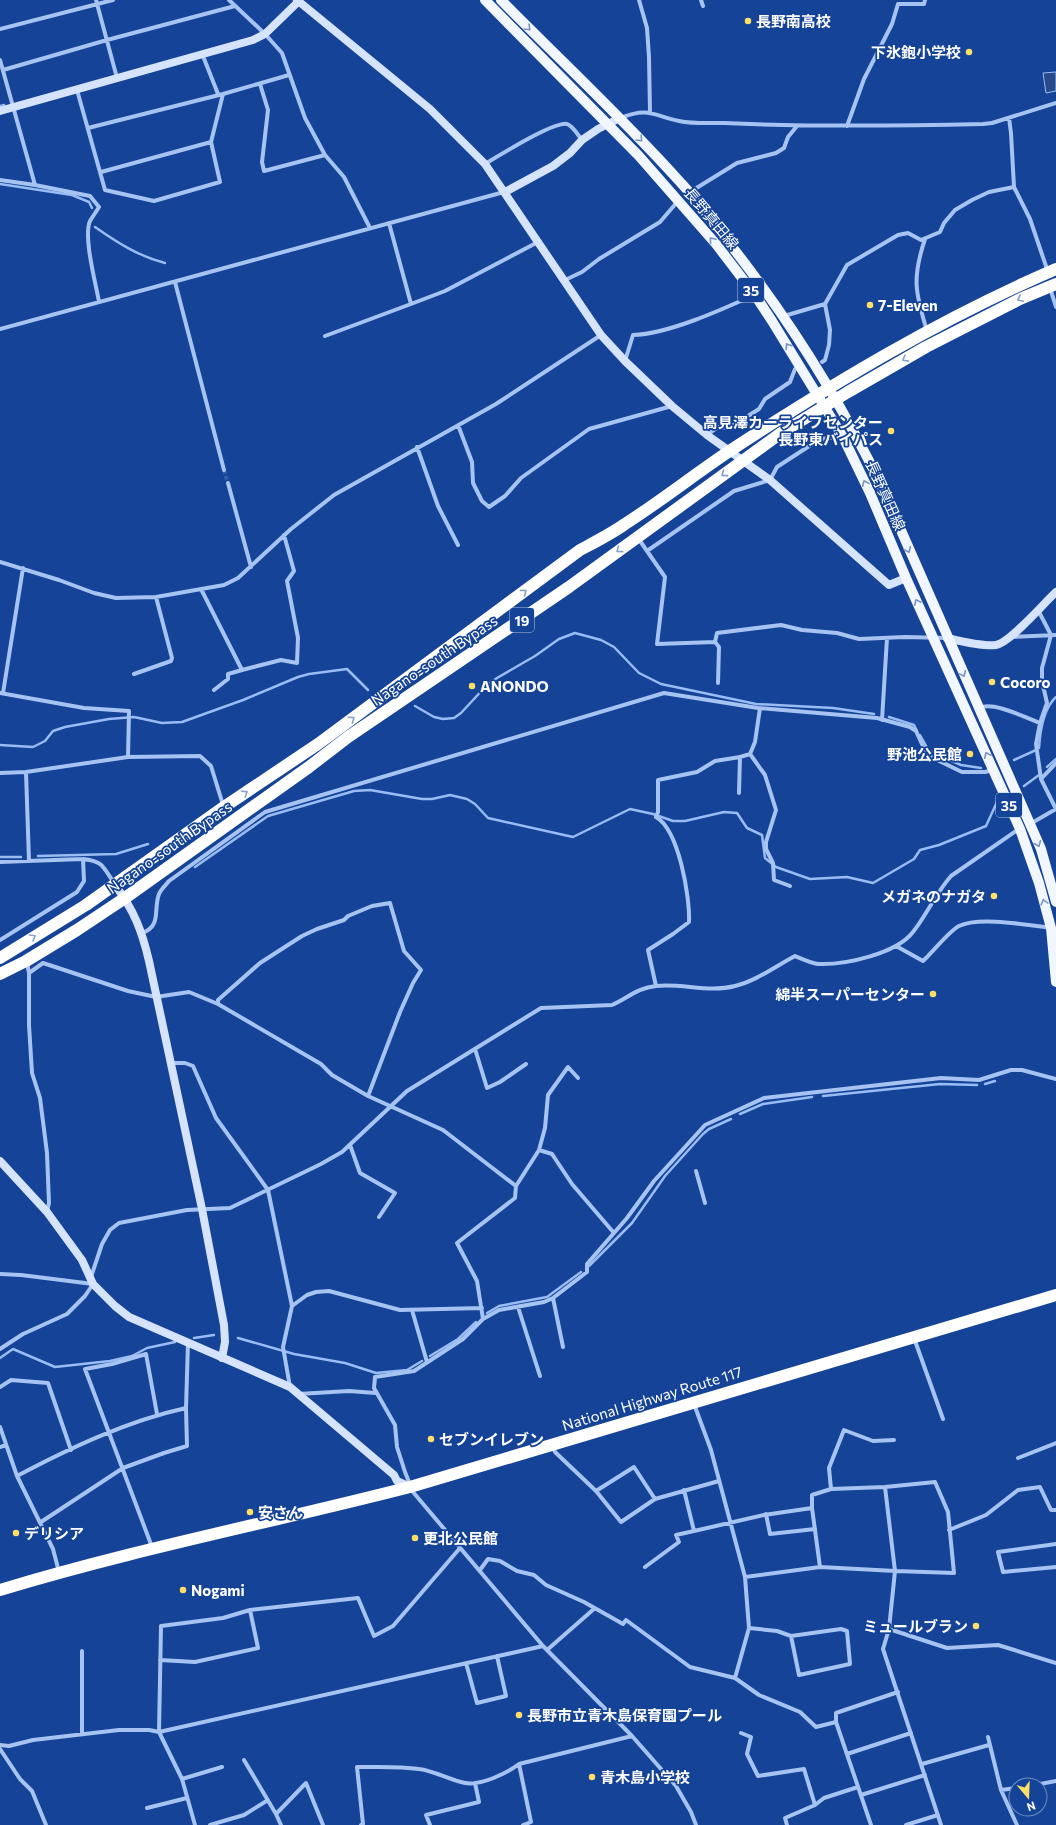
<svg xmlns="http://www.w3.org/2000/svg" width="1056" height="1825" viewBox="0 0 1056 1825" font-family="Commissioner,'Noto Sans JP',sans-serif">
<style>
.water{fill:#284a89;stroke:#99bcf5}
.lines{fill:none;stroke-linecap:round;stroke-linejoin:round}
.stream{stroke:#99bcf5;stroke-width:2.5}
.street-tunnel{stroke:#375fa7;stroke-width:4;stroke-dasharray:4 2;stroke-linecap:butt}
.street{stroke:#a6c3f2;stroke-width:4}
.secondary{stroke:#d5e3fc;stroke-width:8}
.primary{stroke:#f2f6ff;stroke-width:10}
.highway{stroke:#fff;stroke-width:12}
.oneway{stroke:#7894c6}
.oneway2{stroke:#8aa1cb}
.poi-dot{fill:#ffdf68;stroke:#144397;stroke-width:1.5}
.labels{text-anchor:middle;dominant-baseline:central;stroke-width:3.5;stroke-linejoin:round;paint-order:stroke}
.shield{fill:#144397;stroke:#b8c7e0;stroke-width:1}
.shield-label{font-size:14px;font-weight:bold;fill:#fff}
.poi-label{font-size:15px;font-weight:bold;fill:#fff;stroke:#144397;text-anchor:start}
.street-label{font-size:15px;fill:#fff;stroke:#144397}
</style>
<rect width="100%" height="100%" fill="#144397"/>
<path class="water" d="M 1056,72 L 1056,91 L 1046,93 L 1043,73 Z"/>
<g class="lines">
<path class="stream" d="M 0,106 L 4,105
M 0,184 L 72,195 L 89,202 L 92,208
M 95,227 C 118,243 138,256 165,263
M 415,706 L 434,717 L 443,719 L 454,718 L 461,713 L 486,686 L 497,678 L 535,656 L 559,639 L 575,633 L 601,640 L 614,647 L 639,673 L 661,684 L 756,704 L 833,708 L 874,714
M 889,717 L 914,725 L 917,731
M 920,735 L 929,751 L 961,765 L 981,768
M 0,745 L 33,747 L 45,741 L 53,731 L 65,727 L 109,719 L 134,717 L 162,723 L 182,722 L 243,700 L 298,677 L 309,674 L 347,669 L 368,690
M 1039,748 C 1040,732 1044,708 1056,697
M 1014,760 L 1036,750
M 1047,767 L 1056,759
M 1024,786 L 1039,775
M 38,856 L 116,854 L 148,844
M 0,857 L 21,857
M 195,867 L 268,816 L 354,791 L 370,790 L 422,799 L 432,799 L 450,795 L 467,799 L 475,804 L 488,818 L 573,837 L 630,809 L 653,814 L 673,821 L 685,821 L 724,812 L 737,813 L 747,828 L 762,835 L 765,858 L 776,867 L 810,879 L 847,877 L 873,883 L 914,859 L 920,850 L 939,845 L 986,826 L 997,802
M 985,1084 L 995,1081
M 823,1096 L 940,1084 L 977,1085
M 740,1114 L 763,1104 L 812,1097
M 589,1266 L 632,1223 L 665,1176 L 703,1134 L 709,1129 L 731,1119
M 487,1313 L 499,1306 L 547,1297 L 581,1272
M 194,1338 L 214,1335
M 238,1338 L 294,1354 L 345,1363 L 376,1373 L 407,1370 L 422,1361
M 430,1356 L 458,1339 L 476,1322
M 0,1358 L 13,1349 L 55,1367 L 110,1361 L 132,1356 L 147,1348 L 175,1342"/>
<path class="street-tunnel" d="M 224,470 L 228,483"/>
<path class="street" d="M 96,0 L 117,78
M 229,0 L 265,34 L 282,53 L 305,118 L 325,155 L 264,171 L 262,162 L 268,110 L 260,84
M 639,0 L 647,28 L 649,57 L 650,112
M 701,0 L 703,6
M 0,29 L 113,0
M 203,56 L 218,94
M 0,60 L 35,185 L 90,196 L 99,207 C 96,212 93,216 90,221 C 83,237 96,284 99,302
M 3,70 L 107,40 L 235,6
M 77,90 L 105,190 L 154,201 L 220,182 L 211,142 L 223,94
M 620,118 C 649,107 652,115 679,121 C 693,124 710,123 724,123 C 810,127 896,126 983,124 L 992,123 L 1056,103
M 1009,118 L 1011,133 L 1014,187 L 1030,219 L 1048,272
M 847,126 L 864,79 L 892,24 L 898,4 L 924,4 L 925,0
M 88,128 L 223,94 L 289,75
M 325,155 L 344,177 L 370,228
M 485,164 C 498,156 555,121 567,124 C 572,125 578,135 582,140
M 101,172 L 211,142
M 0,180 L 35,185
M 690,192 L 737,163 L 776,153 L 784,148 L 788,137 L 797,126
M 389,223 L 411,304 L 445,291 L 538,242
M 925,239 C 912,278 915,292 927,331
M 565,280 L 582,272 L 599,259 L 660,222 L 678,201
M 175,282 L 224,470
M 1050,288 L 1056,307
M 784,316 L 825,304
M 0,329 L 504,192
M 325,336 L 411,304
M 625,361 L 633,335 C 668,334 721,310 754,295
M 822,362 L 825,360 L 829,345 L 830,330 L 825,304 L 847,265 L 898,235 L 908,233 L 921,240 L 940,232 L 944,223 L 955,210 L 972,200 L 989,192 L 1014,187
M 458,425 L 472,462 L 473,483 L 482,501 L 489,507 L 505,496 L 521,478 L 589,429 L 672,406
M 707,435 L 718,427 L 729,428 L 759,409 L 765,399 L 790,382 L 795,369 L 799,367
M 417,447 L 438,506 L 458,545
M 228,483 L 251,567
M 638,538 L 665,577 L 657,644 L 715,642 L 717,633 L 781,625 L 802,630 L 837,633 L 859,639 L 905,637 L 947,638
M 647,551 L 734,491 L 770,480 L 777,467 L 820,439 L 842,437
M 0,562 L 59,580 L 94,593 L 116,598 L 156,597 L 224,585 L 238,578 L 291,529 L 334,495 L 496,404 L 601,335
M 201,589 L 242,670 L 228,674 L 228,679 L 214,690
M 1038,610 L 1051,635 L 1042,668 L 1042,681 L 1047,703 L 1040,723 L 1036,744 L 1041,779
M 1011,637 L 1056,635
M 715,642 L 719,647 L 718,683
M 242,670 L 281,660 L 297,663 L 298,638 L 287,581 L 294,571 L 284,535
M 134,674 L 171,661 L 172,658 L 156,597
M 0,693 L 84,708 L 129,711 L 128,757
M 3,693 L 23,568
M 980,708 C 993,701 1026,718 1040,723
M 882,720 L 887,638
M 750,754 L 755,742 L 760,708
M 0,773 L 26,772
M 739,793 L 740,757 L 750,754 L 765,775 L 776,810 L 766,842 L 766,849 L 773,863 L 774,880 L 790,886
M 1030,824 L 1056,809 L 1041,779 L 1056,763
M 29,861 L 26,772 L 128,757 L 200,756 L 211,766 L 223,805
M 0,862 L 83,859 C 103,861 103,867 114,883
M 142,933 C 162,926 153,910 159,894 C 161,889 166,885 169,881 L 265,812 L 664,693 L 758,708 L 877,718 L 910,727 L 916,731 L 927,755 L 962,772 L 985,772 L 993,770
M 0,940 L 77,892 L 84,881 L 83,859
M 896,946 L 923,961 C 932,953 949,931 959,926 C 979,916 1027,925 1051,928
M 27,963 L 29,973 L 29,1025 L 32,1073 L 40,1098 L 47,1153 L 49,1203 L 47,1211
M 29,973 L 43,963 L 128,991 L 156,997 L 189,992 L 218,1004 L 321,1064 L 332,1075 L 368,1096 L 443,1130 L 516,1186
M 656,986 L 648,950 L 673,934 L 689,922 C 690,897 679,830 656,817 L 658,812 L 658,780 L 697,772 L 715,761 L 740,757
M 218,1004 L 218,1000 L 260,963 L 302,936 L 317,929 L 344,920 L 348,916 L 372,906 L 390,903 L 404,951 L 421,970 L 413,983 L 400,1012 L 368,1096
M 475,1049 L 487,1088 L 500,1082 L 526,1064
M 171,1063 L 185,1063 L 193,1066 L 216,1118 L 268,1190 L 292,1306 L 283,1347 L 290,1387
M 350,1145 L 360,1173 L 395,1193 L 379,1217
M 539,1150 L 552,1154 L 572,1184 L 614,1233
M 696,1171 L 705,1203
M 0,1274 L 21,1275 L 93,1284 L 85,1296 L 67,1314 L 23,1334 L 0,1349
M 91,1277 L 102,1244 L 110,1230 L 119,1223 L 187,1210 L 230,1208 L 321,1164 L 342,1152 L 407,1091 L 541,1008 L 612,1005 C 628,998 637,988 656,986 C 682,983 709,993 735,986 C 756,981 776,966 795,956 C 802,959 811,963 818,964 C 845,965 896,954 913,932 C 927,914 936,893 951,876 L 1019,829
M 553,1298 L 563,1347
M 292,1306 L 307,1295 L 316,1292 L 329,1291 L 400,1310 L 482,1308
M 518,1307 L 540,1376
M 412,1310 L 427,1362
M 483,1319 L 477,1281 L 457,1243 L 515,1198 L 516,1186 L 539,1150 L 545,1128 L 548,1095 L 568,1067 L 578,1078
M 914,1338 L 943,1419
M 0,1387 L 11,1380 L 48,1383 L 71,1450
M 298,1394 L 349,1391 L 376,1393
M 694,1404 L 711,1450 L 745,1577 L 749,1628 L 735,1678
M 0,1427 L 17,1476
M 552,1445 L 555,1452 L 596,1491 L 621,1522 L 655,1499 L 719,1481
M 0,1447 L 6,1445
M 1018,1458 L 1056,1443
M 831,1489 L 829,1468 L 844,1430 L 873,1441 L 894,1440
M 684,1490 L 694,1531 L 764,1515 L 812,1508 L 812,1495 L 831,1489 L 885,1487 L 935,1482 L 948,1512 L 954,1573 L 895,1571 L 885,1487
M 596,1491 L 634,1467 L 655,1499
M 812,1508 L 820,1567
M 766,1514 L 770,1534 L 815,1529
M 41,1522 L 123,1468 L 164,1453 L 187,1446 L 186,1408 L 188,1343
M 949,1530 L 986,1515 L 1018,1490 L 1040,1487 L 1051,1510 L 1056,1510
M 1056,1544 L 998,1552 L 1003,1572 L 1056,1567
M 152,1547 L 85,1369 L 112,1364 L 146,1354 L 157,1414
M 645,1567 L 679,1542 L 676,1535 L 694,1531
M 480,1570 L 488,1559 L 500,1561 L 517,1571 L 534,1575 L 546,1585 L 584,1602 L 623,1624 L 626,1620 L 690,1667 L 735,1678 L 759,1695 L 800,1712 L 816,1727 L 836,1722
M 59,1572 L 53,1549 L 17,1476 C 70,1448 127,1421 186,1408
M 745,1577 L 820,1567 L 895,1571 L 889,1629
M 749,1628 L 777,1631 L 791,1636 L 841,1629 L 847,1631 L 850,1664 L 799,1675 L 791,1636
M 547,1650 L 595,1608
M 160,1660 L 195,1662 L 258,1648 L 250,1610
M 466,1663 L 477,1703 L 506,1696 L 497,1656
M 741,1733 L 751,1737 L 747,1754 L 758,1776 L 804,1769 L 815,1805
M 82,1734 L 82,1651
M 988,1737 L 1001,1790 L 1017,1825
M 0,1745 L 9,1746 L 33,1740 L 119,1730 L 149,1730 L 159,1732 L 543,1646
M 0,1749 L 20,1779 L 32,1791 L 46,1825
M 847,1754 L 911,1733
M 244,1760 L 276,1814 L 281,1825
M 922,1764 L 989,1745
M 182,1779 L 222,1767
M 1035,1785 L 1056,1781
M 1001,1790 L 1016,1788
M 861,1795 L 925,1775
M 147,1808 L 187,1798
M 276,1814 L 306,1783 L 323,1825
M 195,1825 L 182,1779 L 159,1732 L 161,1626 L 223,1618 L 250,1610 L 358,1598 L 374,1636 L 393,1626 L 460,1548
M 210,1825 L 244,1815 L 268,1800
M 361,1825 L 363,1824 L 357,1767 C 377,1767 399,1766 419,1769 C 435,1771 449,1780 465,1783 C 481,1786 507,1773 519,1764
M 430,1825 L 426,1815 L 479,1802 L 475,1783
M 523,1825 L 531,1822 L 519,1764 L 632,1736
M 696,1825 L 691,1812 L 676,1786 L 632,1736 L 543,1646 L 413,1492 L 405,1472 L 397,1447 L 395,1425 L 374,1388 L 375,1377 L 414,1371 L 463,1339 L 483,1319 L 499,1310 L 544,1302 L 553,1298 L 587,1272 L 587,1264 L 627,1218 L 654,1181 L 705,1125 L 764,1098 L 941,1078 L 979,1080 L 1011,1070 L 1022,1070 L 1056,1079
M 787,1825 L 785,1818 L 815,1805 L 824,1798 L 858,1787
M 871,1825 L 836,1722 L 836,1713 L 898,1692
M 906,1825 L 938,1815
M 941,1825 L 883,1649 L 889,1629 L 947,1648 L 998,1645 L 1056,1663"/>
<path class="secondary" d="M 297,0 L 430,109 L 485,164 L 601,335 L 625,361 L 672,406 L 707,435 L 770,480 L 889,585 L 906,578
M 0,111 L 253,40 L 265,34 L 299,1
M 505,192 L 553,166 L 570,153 L 582,140 L 598,129 L 620,118
M 947,638 C 960,641 983,647 996,645 C 1010,643 1044,603 1056,592
M 115,885 C 134,910 142,931 149,961 L 202,1209 L 224,1325 L 225,1342 L 222,1358
M 0,1161 L 47,1212 L 82,1260 L 93,1284 L 115,1306 L 129,1317 L 290,1387 L 394,1475 L 397,1481 L 410,1487"/>
<path class="primary" d="M 485,0 L 639,156 L 716,244 L 755,295 L 772,321 L 843,437 L 870,493 L 906,578 L 1020,829 L 1039,883 L 1051,928 L 1056,982
M 501,0 C 561,61 624,119 681,183 C 697,200 711,220 726,239 C 787,316 839,398 882,487 L 1041,849 L 1056,902"/>
<path class="highway" d="M 0,958 L 86,905 L 224,807 L 318,744 L 580,550 C 595,542 611,534 625,524 C 661,501 695,474 731,450 C 835,382 942,318 1056,269
M 0,974 L 26,961 L 77,930 L 125,898 L 309,767 L 348,737 L 569,587 L 781,433 L 848,392 L 926,347 L 1020,299 L 1056,284
M 0,1590 C 135,1549 274,1522 410,1487 L 1056,1295"/>
</g>
<defs><path id="oneway-chevron" d="M-2-3.5L2.5 0L-2 3.5" fill="none" stroke-width="1.6" stroke-linecap="round" stroke-linejoin="round"/></defs>
<g class="oneway">
<use href="#oneway-chevron" transform="translate(528 28) rotate(45)"/>
<use href="#oneway-chevron" transform="translate(640 139) rotate(46)"/>
<use href="#oneway-chevron" transform="translate(712 240) rotate(-130)"/>
<use href="#oneway-chevron" transform="translate(788 346) rotate(-123)"/>
<use href="#oneway-chevron" transform="translate(865 483) rotate(-114)"/>
<use href="#oneway-chevron" transform="translate(908 550) rotate(66)"/>
<use href="#oneway-chevron" transform="translate(917 602) rotate(-115)"/>
<use href="#oneway-chevron" transform="translate(963 674) rotate(66)"/>
<use href="#oneway-chevron" transform="translate(987 755) rotate(-115)"/>
<use href="#oneway-chevron" transform="translate(1038 844) rotate(67)"/>
<use href="#oneway-chevron" transform="translate(1044 902) rotate(-105)"/>
</g>
<g class="oneway2">
<use href="#oneway-chevron" transform="translate(1020 299) rotate(155)"/>
<use href="#oneway-chevron" transform="translate(905 359) rotate(151)"/>
<use href="#oneway-chevron" transform="translate(724 474) rotate(144)"/>
<use href="#oneway-chevron" transform="translate(619 550) rotate(143)"/>
<use href="#oneway-chevron" transform="translate(524 592) rotate(-36)"/>
<use href="#oneway-chevron" transform="translate(352 719) rotate(-36)"/>
<use href="#oneway-chevron" transform="translate(245 793) rotate(-34)"/>
<use href="#oneway-chevron" transform="translate(33 937) rotate(-31)"/>
</g>
<g class="poi-dot">
<circle cx="748" cy="21" r="4"/>
<circle cx="969" cy="52" r="4"/>
<circle cx="870" cy="305" r="4"/>
<circle cx="891" cy="431" r="4"/>
<circle cx="992" cy="682" r="4"/>
<circle cx="472" cy="686" r="4"/>
<circle cx="970" cy="754" r="4"/>
<circle cx="994" cy="896" r="4"/>
<circle cx="933" cy="994" r="4"/>
<circle cx="431" cy="1439" r="4"/>
<circle cx="250" cy="1512" r="4"/>
<circle cx="16" cy="1533" r="4"/>
<circle cx="415" cy="1538" r="4"/>
<circle cx="183" cy="1590" r="4"/>
<circle cx="976" cy="1626" r="4"/>
<circle cx="519" cy="1715" r="4"/>
<circle cx="592" cy="1777" r="4"/>
</g>
<g class="labels">
<g class="shield">
<rect x="738" y="278" width="26" height="24" rx="3"/>
<rect x="510" y="608" width="24" height="24" rx="3"/>
<rect x="996" y="793" width="26" height="24" rx="3"/>
</g>
<g class="shield-label">
<text x="751" y="290">35</text>
<text x="522" y="620">19</text>
<text x="1009" y="805">35</text>
</g>
<g class="poi-label">
<text x="756" y="21">長野南高校</text>
<text x="961" y="52" text-anchor="end">下氷鉋小学校</text>
<text x="878" y="305">7-Eleven</text>
<text x="883" y="422" text-anchor="end">高見澤カーライフセンター<tspan x="883" dy="17">長野東バイパス</tspan></text>
<text x="1000" y="682">Cocoro</text>
<text x="480" y="686">ANONDO</text>
<text x="962" y="754" text-anchor="end">野池公民館</text>
<text x="986" y="896" text-anchor="end">メガネのナガタ</text>
<text x="925" y="994" text-anchor="end">綿半スーパーセンター</text>
<text x="439" y="1439">セブンイレブン</text>
<text x="258" y="1512">安さん</text>
<text x="24" y="1533">デリシア</text>
<text x="423" y="1538">更北公民館</text>
<text x="191" y="1590">Nogami</text>
<text x="968" y="1626" text-anchor="end">ミュールブラン</text>
<text x="527" y="1715">長野市立青木島保育園プール</text>
<text x="600" y="1777">青木島小学校</text>
</g>
<g class="street-label">
<text transform="translate(712 218) rotate(50)">長野真田線</text>
<text transform="translate(886 495) rotate(66)">長野真田線</text>
<text transform="translate(434 660) rotate(-34)">Nagano-south Bypass</text>
<text transform="translate(169 847) rotate(-35)">Nagano-south Bypass</text>
<text transform="translate(652 1398) rotate(-17)">National Highway Route 117</text>
</g>
</g>
<g transform="translate(1028 1797) rotate(161)"><circle r="19" fill="#144397" stroke="#728ec1"/>
<path d="M0-3L7 15L0 10L-7 15Z" fill="#ffdf68"/>
<text y="-6" font-size="11" font-weight="bold" text-anchor="middle" fill="#ffffff">N</text>
</g>
</svg>
